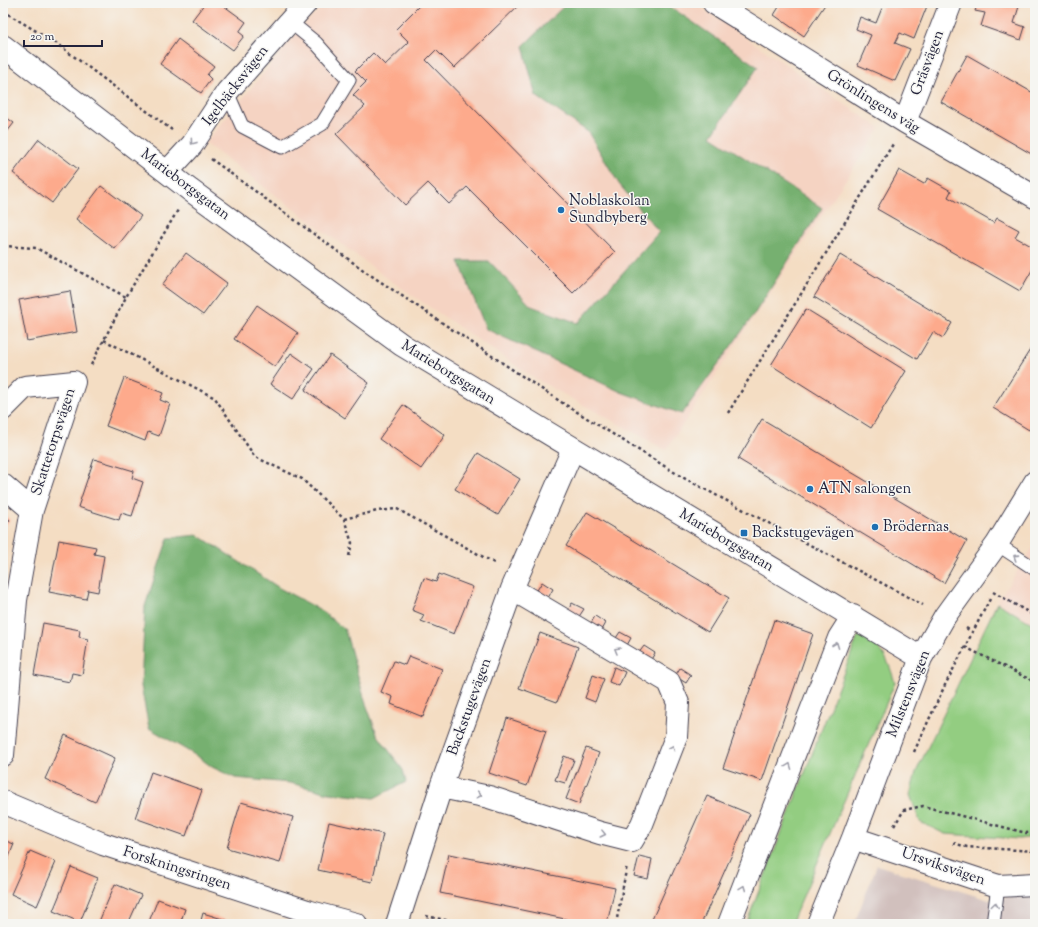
<svg xmlns="http://www.w3.org/2000/svg" width="1038" height="927" viewBox="0 0 1038 927" font-family="'Sorts Mill Goudy',serif">
<style>
.built{fill:#f5d3c2}
.industrial{fill:#d1c0bd}
.green{fill:#93cd81;stroke:#5a785e}
.forest{fill:#76b06f;stroke:#4c6955}
.building{fill:#fdaa8c}
.lines{fill:none;stroke-linecap:round;stroke-linejoin:round}
.service-casing{stroke:#423e4f;stroke-width:15}
.minor-casing{stroke:#423e4f;stroke-width:24}
.path{stroke:#423e4f;stroke-width:2.5;stroke-dasharray:3 3;stroke-linecap:butt}
.service{stroke:#fff;stroke-width:13}
.minor{stroke:#fff;stroke-width:22}
.oneway{stroke:#9c9ca7}
.poi-dot{fill:#1f6fb2;stroke:#f6f6f2;stroke-width:1.5}
.labels{text-anchor:middle;dominant-baseline:central;stroke-width:3;stroke-linejoin:round;paint-order:stroke}
.street-label{font-size:15px;fill:#22223b;stroke:#f6f6f2}
.poi-label{font-size:15px;fill:#22223b;stroke:#f6f6f2;text-anchor:start}
</style>
<rect width="100%" height="100%" fill="#f6f6f2"/>
<filter id="ink" filterUnits="userSpaceOnUse"><feTurbulence type="fractalNoise" baseFrequency=".025" numOctaves="2"/><feDisplacementMap in="SourceGraphic" scale="8" xChannelSelector="R" yChannelSelector="G"/><feConvolveMatrix kernelMatrix="1 2 1 2 8 2 1 2 1" color-interpolation-filters="sRGB"/></filter>
<filter id="wash" filterUnits="userSpaceOnUse"><feTurbulence type="fractalNoise" baseFrequency=".012" numOctaves="4" result="noise"/><feDisplacementMap in="SourceGraphic" scale="16" xChannelSelector="R" yChannelSelector="G"/><feGaussianBlur stdDeviation="0.9" result="paint"/><feColorMatrix in="noise" values="0 0 0 0 0 0 0 0 0 0 0 0 0 0 0 0 0 1.4 0 .05"/><feComposite in="paint" operator="in"/></filter>
<g filter="url(#wash)">
<rect width="100%" height="100%" fill="#f4ddc3"/>
<path class="built" d="M 326,3 L 694,3 L 880,128 L 666,450 L 536,379 L 387,278 L 205,143 L 305,24 Z
M 1035,544 L 1035,625 L 997,602 Z"/>
<path class="industrial" d="M 877,865 L 989,900 L 1035,893 L 1035,924 L 854,924 Z"/>
<path class="green" d="M 997,603 L 1035,625 L 1035,837 L 1019,839 L 945,834 L 920,822 L 910,795 L 916,772 Z
M 858,636 C 882,642 889,662 895,683 L 791,924 L 746,924 Z"/>
<path class="forest" d="M 567,3 L 665,3 L 758,67 L 711,136 L 822,208 L 753,316 L 682,414 L 621,392 L 486,329 L 459,261 L 489,261 L 531,306 L 578,323 L 659,232 L 619,184 L 588,132 L 536,96 L 523,46 Z
M 198,535 L 281,589 L 319,609 L 345,630 L 365,701 L 377,734 L 403,770 L 406,782 L 374,798 L 329,793 L 290,783 L 235,778 L 212,767 L 200,758 L 149,728 L 141,686 L 145,606 L 168,538 Z"/>
<g id="blocks">
<path class="building" d="M 205,3 L 220,3 L 246,22 L 239,32 L 244,36 L 233,50 L 192,20 Z
M 422,3 L 521,3 L 454,68 L 436,50 L 426,60 L 615,252 L 573,293 L 467,187 L 449,204 L 428,183 L 405,205 L 336,134 L 365,106 L 353,95 L 366,82 L 355,71 L 373,53 L 385,65 L 409,42 L 396,29 Z
M 774,3 L 826,3 L 804,36 L 774,15 L 779,7 Z
M 884,3 L 920,3 L 927,6 L 914,39 L 900,33 L 895,43 L 910,49 L 895,81 L 858,65 L 871,35 L 856,29 L 860,17 L 876,23 Z
M 978,3 L 1020,3 L 1014,23 L 1025,27 L 1021,40 L 981,26 L 985,13 L 975,11 Z
M 178,39 L 214,66 L 207,75 L 211,79 L 201,93 L 160,64 Z
M 967,55 L 1035,94 L 1035,156 L 941,102 Z
M 3,115 L 14,123 L 3,137 Z
M 39,139 L 78,169 L 52,203 L 13,173 Z
M 899,170 L 924,184 L 928,178 L 951,191 L 948,197 L 994,223 L 997,218 L 1019,230 L 1015,237 L 1035,248 L 1035,265 L 1020,291 L 877,209 Z
M 101,186 L 141,216 L 115,249 L 76,219 Z
M 186,253 L 227,283 L 203,315 L 162,285 Z
M 840,255 L 952,323 L 943,338 L 933,332 L 917,359 L 814,297 Z
M 70,291 L 77,332 L 27,341 L 19,300 Z
M 257,305 L 298,333 L 275,367 L 234,339 Z
M 806,309 L 906,371 L 871,428 L 771,365 Z
M 1035,342 L 1035,420 L 1029,430 L 993,408 Z
M 291,353 L 314,369 L 293,399 L 270,384 Z
M 330,355 L 369,383 L 345,418 L 305,390 Z
M 124,378 L 163,393 L 160,400 L 170,404 L 159,436 L 148,432 L 145,441 L 106,426 Z
M 403,405 L 445,435 L 421,469 L 379,439 Z
M 762,419 L 967,541 L 944,583 L 738,459 Z
M 478,453 L 520,479 L 498,515 L 455,489 Z
M 94,459 L 134,471 L 132,478 L 143,482 L 132,516 L 121,513 L 119,520 L 78,507 Z
M 587,512 L 729,598 L 708,632 L 566,546 Z
M 3,514 L 10,520 L 3,528 Z
M 59,540 L 96,547 L 94,554 L 104,556 L 98,592 L 88,590 L 86,599 L 49,592 Z
M 439,574 L 473,587 L 454,634 L 421,621 L 424,615 L 412,610 L 424,578 L 436,582 Z
M 542,582 L 553,589 L 548,598 L 536,592 Z
M 572,603 L 584,609 L 578,618 L 567,612 Z
M 595,616 L 606,623 L 601,632 L 590,625 Z
M 774,620 L 813,634 L 762,781 L 723,768 Z
M 43,623 L 80,630 L 79,637 L 88,639 L 82,675 L 72,673 L 70,682 L 34,675 Z
M 620,632 L 631,638 L 626,647 L 614,641 Z
M 540,633 L 578,647 L 557,702 L 519,688 Z
M 644,646 L 655,653 L 650,661 L 638,654 Z
M 409,656 L 442,669 L 423,717 L 391,704 L 393,697 L 381,692 L 394,661 L 405,665 Z
M 614,667 L 625,672 L 619,686 L 609,682 Z
M 680,668 L 691,675 L 686,683 L 675,676 Z
M 593,675 L 604,679 L 595,702 L 585,698 Z
M 507,718 L 546,731 L 527,786 L 489,773 Z
M 65,735 L 115,758 L 95,802 L 45,779 Z
M 586,748 L 599,753 L 579,804 L 566,799 Z
M 564,756 L 574,760 L 565,783 L 555,780 Z
M 151,772 L 202,790 L 186,836 L 135,818 Z
M 707,796 L 750,814 L 701,924 L 650,924 Z
M 241,802 L 293,817 L 280,863 L 227,848 Z
M 329,822 L 383,834 L 372,882 L 318,870 Z
M 3,840 L 14,844 L 3,872 Z
M 30,851 L 56,862 L 37,906 L 11,894 Z
M 449,854 L 615,888 L 607,924 L 589,924 L 440,893 Z
M 639,856 L 652,859 L 648,879 L 634,876 Z
M 71,867 L 98,878 L 80,922 L 53,911 Z
M 115,884 L 141,895 L 128,924 L 98,924 Z
M 158,899 L 185,909 L 180,924 L 148,924 Z
M 203,913 L 232,922 L 231,924 L 200,924 Z"/>
</g>
</g>
<g filter="url(#ink)">
<use href="#blocks" fill-opacity="0" stroke="#423e4f" stroke-width="1"/>
<g class="lines">
<g class="service-casing">
<path id="service" d="M 227,92 L 242,126 L 282,147 L 322,124 L 349,80 L 316,43 L 289,21
M 997,544 L 1035,569
M 993,924 L 998,886"/>
</g>
<g class="minor-casing">
<path id="minor" d="M 714,3 L 905,122 L 1035,197
M 3,46 L 190,190 L 402,345 L 921,658
M 905,122 L 951,3
M 168,171 L 192,145 L 227,92 L 306,3
M 3,409 L 25,387 L 74,382 L 32,510 L 16,600 L 3,755
M 3,485 L 32,510
M 441,787 L 489,797 L 600,833 L 632,841 L 642,824 L 676,737 L 678,703 L 669,682 L 512,589
M 3,802 L 103,844 L 307,911 L 356,924
M 853,838 L 998,886 L 1035,884
M 397,924 L 441,787 L 512,589 L 573,449
M 729,924 L 839,638 L 853,616
M 818,924 L 853,838 L 921,658 L 945,616 L 997,544 L 1035,482"/>
</g>
<path class="path" d="M 3,11 L 56,43 L 172,130
M 211,159 L 366,272 L 561,402 L 682,477 L 923,605
M 3,246 L 36,248 L 126,297
M 104,340 L 215,398 L 255,457 L 302,479 L 344,519 L 352,543 L 349,556
M 91,365 L 126,297 L 178,210
M 728,413 L 893,144
M 344,519 L 377,511 L 397,509 L 496,564
M 993,592 L 1035,616
M 966,628 L 972,632
M 965,647 L 1035,682
M 914,752 L 945,685 L 990,599
M 894,826 L 904,810 L 923,806 L 1026,833 L 1035,832
M 953,843 L 967,847 L 1035,851
M 426,916 L 465,924
M 616,924 L 627,865"/>
<use href="#service" class="service"/>
<use href="#minor" class="minor"/>
</g>
<defs><path id="oneway-chevron" d="M-2-3.5L2.5 0L-2 3.5" fill="none" stroke-width="1.6" stroke-linecap="round" stroke-linejoin="round"/></defs>
<g class="oneway">
<use href="#oneway-chevron" transform="translate(193 142) rotate(126)"/>
<use href="#oneway-chevron" transform="translate(1016 557) rotate(-147)"/>
<use href="#oneway-chevron" transform="translate(836 645) rotate(-69)"/>
<use href="#oneway-chevron" transform="translate(617 650) rotate(-150)"/>
<use href="#oneway-chevron" transform="translate(672 748) rotate(-68)"/>
<use href="#oneway-chevron" transform="translate(789 766) rotate(-69)"/>
<use href="#oneway-chevron" transform="translate(479 795) rotate(11)"/>
<use href="#oneway-chevron" transform="translate(603 834) rotate(14)"/>
<use href="#oneway-chevron" transform="translate(743 888) rotate(-69)"/>
<use href="#oneway-chevron" transform="translate(995 905) rotate(-82)"/>
</g>
</g>
<g class="poi-dot">
<circle cx="561" cy="210" r="4"/>
<circle cx="810" cy="489" r="4"/>
<circle cx="875" cy="527" r="4"/>
<rect x="740" y="529" width="8" height="8" rx="2"/>
</g>
<g class="labels">
<g class="street-label">
<text transform="translate(928 63) rotate(-69)">Gräsvägen</text>
<text transform="translate(236 86) rotate(-52)">Igelbäcksvägen</text>
<text transform="translate(873 102) rotate(32)">Grönlingens väg</text>
<text transform="translate(185 185) rotate(37)">Marieborgsgatan</text>
<text transform="translate(448 373) rotate(32)">Marieborgsgatan</text>
<text transform="translate(54 442) rotate(-72)">Skattetorpsvägen</text>
<text transform="translate(726 541) rotate(31)">Marieborgsgatan</text>
<text transform="translate(909 694) rotate(-68)">Milstensvägen</text>
<text transform="translate(470 707) rotate(-70)">Backstugevägen</text>
<text transform="translate(943 867) rotate(19)">Ursviksvägen</text>
<text transform="translate(177 869) rotate(18)">Forskningsringen</text>
</g>
<g class="poi-label">
<text x="569" y="201">Noblaskolan<tspan x="569" dy="17">Sundbyberg</tspan></text>
<text x="818" y="489">ATN salongen</text>
<text x="883" y="527">Brödernas</text>
<text x="752" y="533">Backstugevägen</text>
</g>
</g>
<rect width="1038" height="927" fill="none" stroke="#f6f6f2" stroke-width="16"/>
<path d="M24 40v6h78v-6" fill="none" stroke="#22223b" stroke-width="2"/>
<text x="30" y="40" font-size="12" fill="#22223b" stroke="#f6f6f2" stroke-width="3" paint-order="stroke">20 m</text>
</svg>
